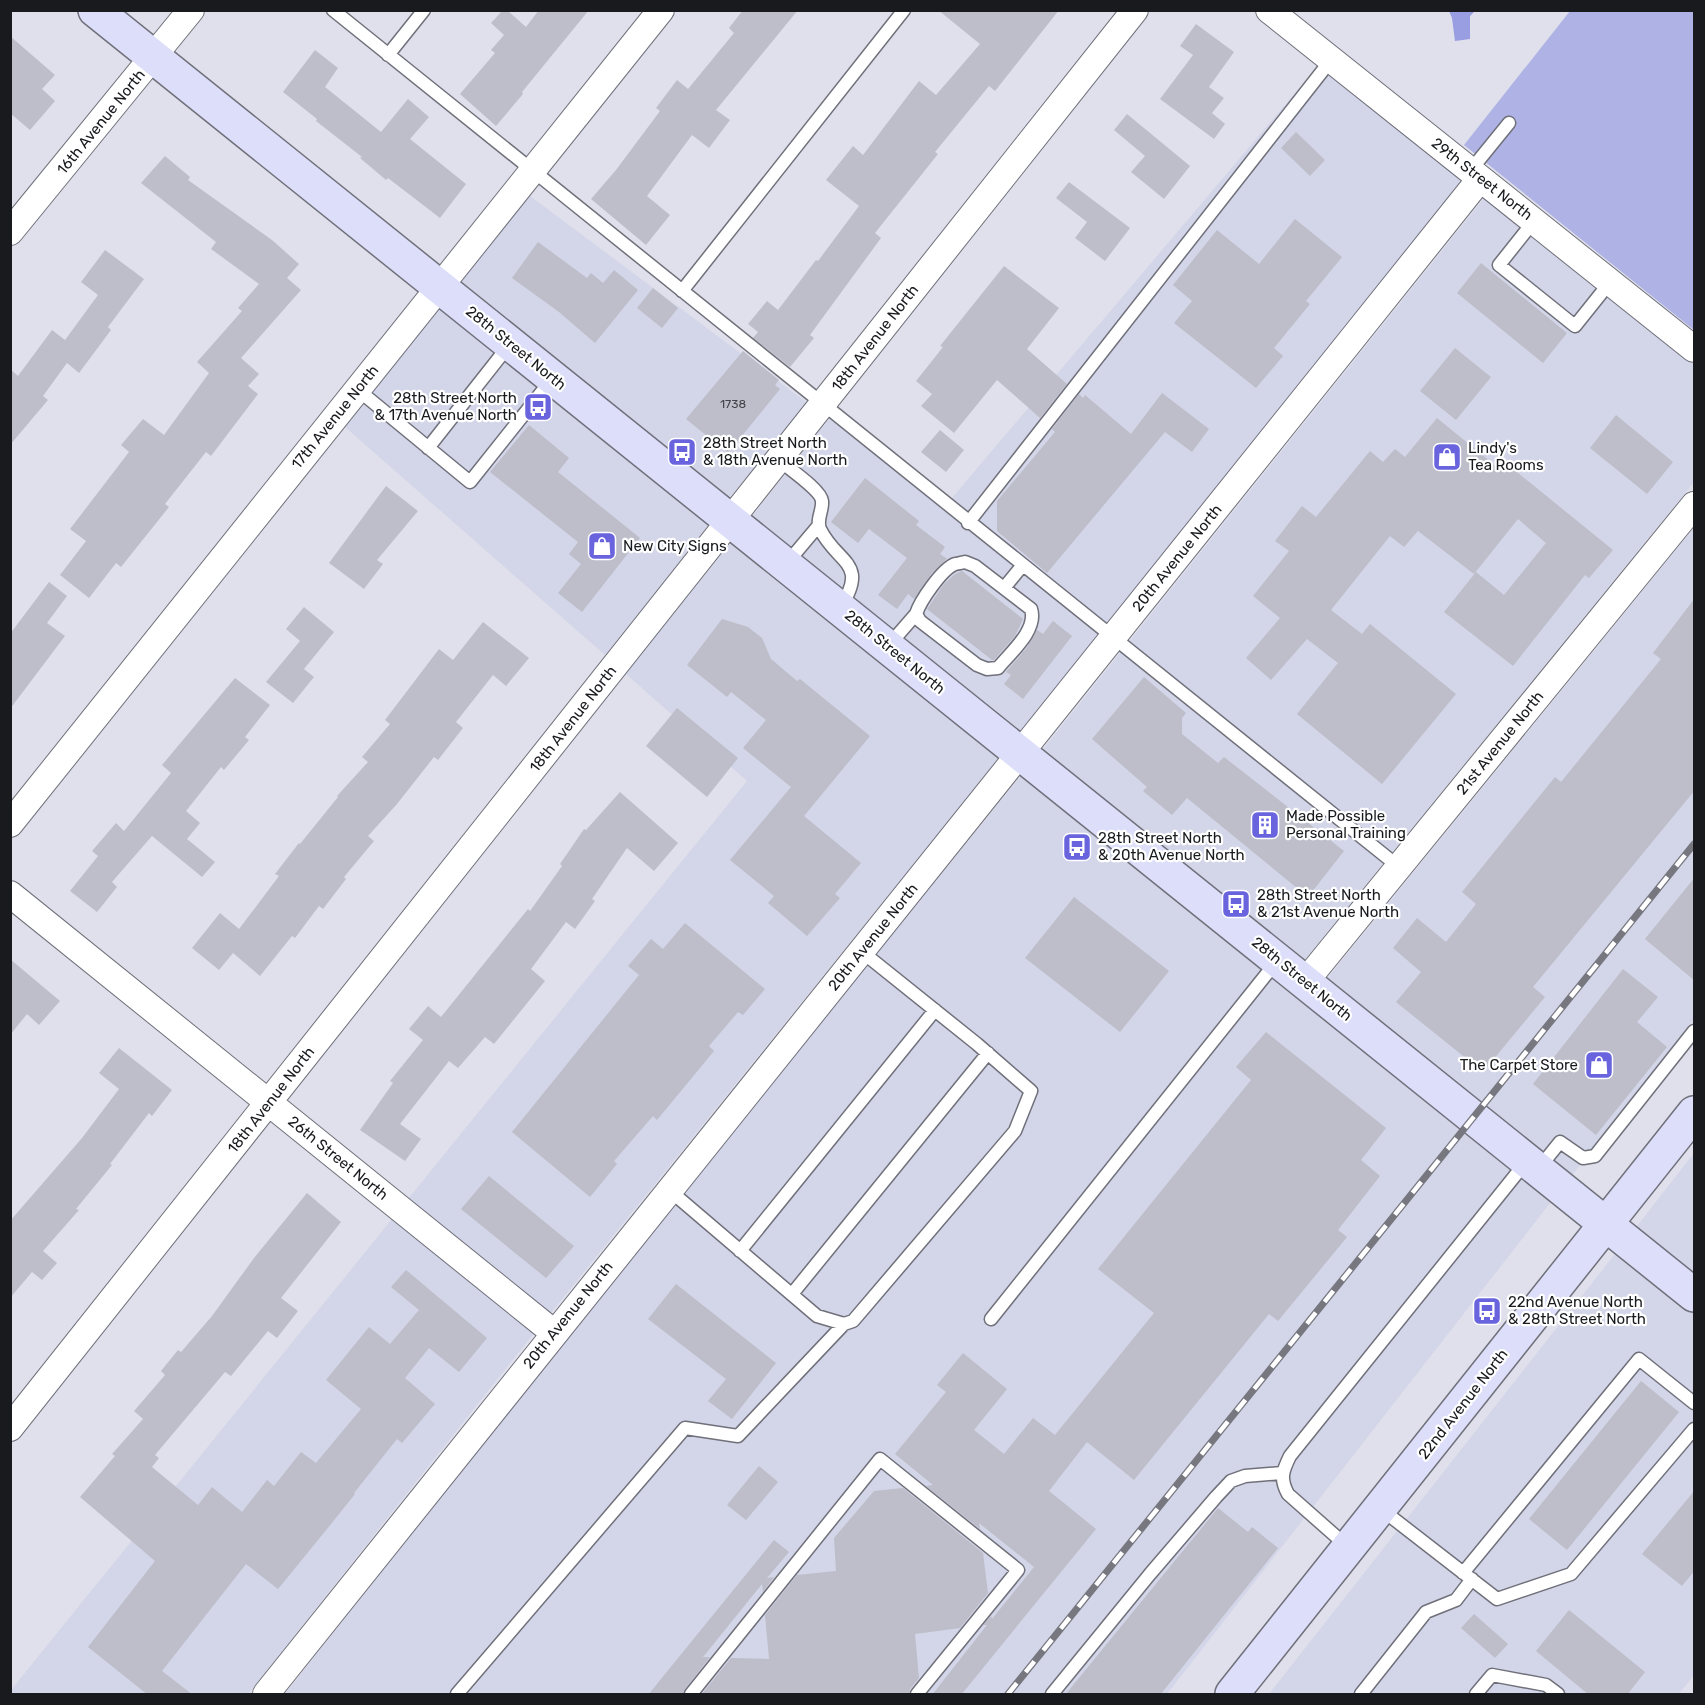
<svg xmlns="http://www.w3.org/2000/svg" width="1705" height="1705" viewBox="0 0 1705 1705" font-family="Rubik,sans-serif">
<style>
.built{fill:#d3d5e8}
.green{fill:#aeb2e4}
.water{fill:#999de1}
.building{fill:#bdbec9}
.lines{fill:none;stroke-linecap:round;stroke-linejoin:round}
.lane-casing{stroke:#6f707a;stroke-width:15}
.street-casing{stroke:#6f707a;stroke-width:28}
.secondary-casing{stroke:#6f707a;stroke-width:36}
.lane{stroke:#fff;stroke-width:12}
.street{stroke:#fff;stroke-width:26}
.secondary{stroke:#dddefa;stroke-width:33}
.rail-casing{stroke:#76777f;stroke-width:7}
.rail{stroke:#fff;stroke-width:4.5;stroke-dasharray:14;stroke-linecap:butt}
.labels{text-anchor:middle;dominant-baseline:central;stroke-width:4.5;stroke-linejoin:round;paint-order:stroke}
.number-label{font-size:12px;fill:#424349}
.street-label{font-size:15px;fill:#191a1e;stroke:#fff}
.poi-label{font-size:15px;fill:#191a1e;stroke:#fff;text-anchor:start}
</style>
<rect width="100%" height="100%" fill="#dfe0eb"/>
<path class="built" d="M 1318,66 L 1462,179 L 1018,735 L 750,519 L 829,419 L 946,505 Z
M 530,196 L 806,402 L 727,501 L 458,285 Z
M 1485,197 L 1694,365 L 1694,482 L 1302,963 L 1040,753 Z
M 442,305 L 712,521 L 605,655 L 345,427 Z
M 1694,528 L 1694,1019 L 1570,1178 L 1325,981 Z
M 734,539 L 1002,754 L 550,1314 L 408,1199 L 747,781 L 626,674 Z
M 1024,772 L 1554,1198 L 1167,1694 L 285,1694 L 564,1341 Z
M 1694,1153 L 1694,1279 L 1634,1230 Z
M 392,1219 L 534,1333 L 248,1694 L 11,1694 L 11,1690 Z
M 1618,1250 L 1694,1311 L 1694,1675 L 1679,1694 L 1269,1694 Z"/>
<path class="green" d="M 1570,11 L 1694,11 L 1694,330 L 1464,145 Z"/>
<path class="water" d="M 1449,11 L 1475,11 L 1470,16 L 1470,39 L 1455,41 L 1452,18 Z"/>
<path class="building" d="M 503,10 L 507,10 L 526,27 L 539,10 L 589,10 L 522,92 L 523,94 L 496,126 L 460,94 L 495,53 L 491,50 L 504,35 L 491,23 Z
M 743,10 L 798,10 L 716,110 L 730,120 L 709,148 L 692,135 L 647,196 L 670,215 L 646,245 L 591,199 L 616,170 L 660,111 L 656,108 L 677,80 L 688,89 L 734,33 L 729,28 Z
M 938,10 L 1059,10 L 995,91 L 989,86 L 935,152 L 938,154 L 875,233 L 881,238 L 810,335 L 814,338 L 790,367 L 753,338 L 758,332 L 748,324 L 767,301 L 778,310 L 816,260 L 818,261 L 859,206 L 826,180 L 853,146 L 863,155 L 919,81 L 936,95 L 980,44 Z
M 1196,24 L 1234,52 L 1209,87 L 1224,98 L 1212,113 L 1225,124 L 1214,139 L 1160,99 L 1193,55 L 1180,46 Z
M 10,36 L 55,75 L 42,89 L 55,101 L 30,130 L 10,113 Z
M 315,50 L 338,68 L 325,87 L 381,132 L 408,99 L 429,117 L 410,139 L 466,184 L 440,218 L 388,178 L 386,180 L 360,158 L 362,157 L 316,121 L 317,119 L 283,92 Z
M 1127,114 L 1190,166 L 1164,199 L 1131,172 L 1145,156 L 1114,130 Z
M 1296,132 L 1325,160 L 1310,176 L 1281,148 Z
M 165,156 L 190,177 L 188,180 L 272,240 L 299,264 L 287,278 L 301,290 L 241,358 L 259,374 L 248,386 L 258,394 L 211,456 L 206,452 L 165,504 L 169,507 L 121,567 L 116,563 L 89,598 L 60,575 L 86,541 L 70,529 L 129,452 L 121,445 L 143,419 L 164,435 L 209,373 L 197,362 L 242,311 L 238,308 L 259,284 L 211,249 L 216,242 L 141,183 Z
M 1069,182 L 1130,228 L 1105,261 L 1075,238 L 1087,222 L 1056,198 Z
M 1295,219 L 1342,257 L 1306,301 L 1310,304 L 1274,348 L 1283,356 L 1256,388 L 1174,323 L 1192,301 L 1173,285 L 1217,230 L 1259,264 Z
M 538,242 L 587,278 L 591,273 L 603,283 L 614,270 L 638,290 L 595,343 L 559,312 L 512,278 Z
M 105,250 L 144,279 L 108,327 L 111,330 L 79,373 L 67,363 L 43,396 L 48,400 L 10,445 L 10,369 L 18,376 L 52,330 L 65,340 L 98,295 L 81,282 Z
M 1481,263 L 1567,333 L 1543,363 L 1457,293 Z
M 1004,266 L 1059,308 L 1027,349 L 1067,384 L 1040,418 L 997,380 L 954,433 L 921,406 L 932,394 L 916,381 L 943,347 L 940,346 Z
M 653,288 L 678,308 L 662,328 L 637,308 Z
M 1455,348 L 1491,377 L 1456,420 L 1420,391 Z
M 743,351 L 779,380 L 775,385 L 780,389 L 728,453 L 686,419 Z
M 1162,393 L 1209,429 L 1192,452 L 1165,432 L 1047,573 L 997,531 L 997,501 L 1055,432 L 1052,429 L 1079,394 L 1083,398 L 1085,395 L 1131,434 Z
M 1616,415 L 1673,462 L 1647,494 L 1590,448 Z
M 1437,418 L 1502,471 L 1507,464 L 1613,550 L 1589,578 L 1585,575 L 1513,666 L 1444,612 L 1476,572 L 1504,595 L 1546,543 L 1518,519 L 1474,574 L 1418,531 L 1404,547 L 1390,536 L 1331,610 L 1362,634 L 1370,624 L 1456,694 L 1382,784 L 1297,714 L 1338,663 L 1307,639 L 1271,680 L 1246,658 L 1280,618 L 1253,596 L 1289,551 L 1275,541 L 1302,506 L 1316,517 L 1370,451 L 1383,462 L 1395,449 L 1405,457 Z
M 529,425 L 569,458 L 558,472 L 640,538 L 582,612 L 558,593 L 581,564 L 569,554 L 578,542 L 490,472 Z
M 940,430 L 964,450 L 946,472 L 921,452 Z
M 865,478 L 919,521 L 916,525 L 945,547 L 940,554 L 947,559 L 932,573 L 914,599 L 908,594 L 897,609 L 878,595 L 907,558 L 869,529 L 858,543 L 831,522 Z
M 386,486 L 418,511 L 377,560 L 383,564 L 364,589 L 329,563 Z
M 962,571 L 1023,619 L 1015,636 L 994,660 L 992,660 L 927,609 L 944,584 L 955,574 Z
M 49,582 L 67,596 L 47,623 L 65,636 L 10,709 L 10,634 Z
M 1695,598 L 1695,790 L 1533,987 L 1545,997 L 1483,1072 L 1396,1002 L 1421,972 L 1393,948 L 1417,918 L 1446,942 L 1476,904 L 1462,892 L 1555,777 L 1561,782 L 1661,659 L 1653,653 Z
M 304,607 L 334,632 L 304,669 L 314,677 L 293,703 L 266,682 L 300,641 L 286,629 Z
M 722,619 L 748,627 L 762,638 L 771,659 L 797,681 L 800,679 L 870,736 L 804,816 L 861,863 L 835,894 L 840,898 L 807,936 L 768,903 L 774,896 L 730,860 L 791,787 L 743,748 L 766,720 L 731,692 L 727,697 L 687,665 Z
M 1053,621 L 1072,636 L 1023,699 L 1004,684 L 1011,675 L 1006,672 L 1028,646 L 1037,630 L 1043,634 Z
M 483,622 L 529,658 L 506,686 L 493,675 L 456,722 L 463,728 L 438,760 L 434,757 L 397,804 L 368,836 L 374,841 L 344,877 L 346,879 L 323,909 L 319,906 L 295,938 L 292,936 L 260,976 L 233,953 L 219,970 L 192,948 L 220,913 L 239,929 L 279,876 L 275,874 L 299,843 L 300,844 L 338,797 L 337,796 L 368,762 L 362,757 L 390,724 L 385,720 L 439,649 L 453,660 Z
M 1144,677 L 1186,713 L 1182,718 L 1182,734 L 1218,763 L 1224,757 L 1344,851 L 1308,897 L 1187,798 L 1172,815 L 1143,791 L 1147,787 L 1092,739 Z
M 235,678 L 270,705 L 245,737 L 249,740 L 224,770 L 221,767 L 186,811 L 200,823 L 187,839 L 215,862 L 202,877 L 152,836 L 112,882 L 117,887 L 97,912 L 70,891 L 98,856 L 92,851 L 116,823 L 124,831 L 171,773 L 162,765 Z
M 677,708 L 738,758 L 707,797 L 646,746 Z
M 620,792 L 678,843 L 654,871 L 627,848 L 592,899 L 595,901 L 575,929 L 566,922 L 531,969 L 545,981 L 494,1044 L 485,1037 L 458,1068 L 449,1061 L 400,1124 L 421,1139 L 405,1161 L 360,1130 L 393,1083 L 390,1081 L 423,1040 L 409,1029 L 428,1006 L 441,1017 L 528,909 L 530,911 L 562,866 L 560,864 L 584,829 L 586,830 Z
M 1695,877 L 1695,981 L 1645,939 Z
M 1074,897 L 1169,971 L 1120,1032 L 1025,958 Z
M 685,923 L 765,989 L 743,1015 L 738,1012 L 709,1046 L 714,1051 L 657,1120 L 653,1116 L 614,1161 L 617,1164 L 590,1197 L 512,1132 L 639,975 L 628,966 L 651,939 L 663,949 Z
M 10,959 L 60,1001 L 39,1025 L 27,1014 L 10,1035 Z
M 1623,969 L 1658,997 L 1637,1022 L 1667,1047 L 1596,1135 L 1533,1084 Z
M 1266,1032 L 1386,1128 L 1361,1160 L 1380,1176 L 1338,1230 L 1347,1237 L 1278,1321 L 1269,1314 L 1134,1480 L 1087,1442 L 1049,1491 L 1096,1529 L 961,1695 L 932,1695 L 987,1625 L 983,1625 L 991,1616 L 992,1619 L 1034,1567 L 979,1523 L 980,1529 L 926,1486 L 933,1485 L 895,1454 L 946,1392 L 937,1385 L 963,1353 L 1007,1389 L 974,1430 L 1004,1454 L 1033,1418 L 1055,1435 L 1154,1313 L 1098,1269 L 1251,1080 L 1236,1067 Z
M 119,1048 L 172,1090 L 152,1116 L 149,1113 L 110,1164 L 112,1165 L 76,1209 L 79,1210 L 43,1251 L 57,1263 L 42,1280 L 32,1272 L 10,1298 L 10,1221 L 82,1138 L 119,1089 L 99,1073 Z
M 489,1176 L 574,1246 L 546,1278 L 461,1209 Z
M 307,1193 L 341,1222 L 281,1298 L 298,1311 L 277,1338 L 268,1331 L 231,1376 L 225,1372 L 155,1455 L 159,1458 L 152,1467 L 198,1505 L 212,1487 L 242,1512 L 267,1480 L 274,1486 L 301,1452 L 316,1463 L 361,1409 L 326,1380 L 369,1327 L 390,1344 L 419,1310 L 391,1287 L 406,1270 L 487,1338 L 459,1372 L 429,1348 L 405,1378 L 435,1404 L 402,1443 L 397,1439 L 354,1493 L 355,1494 L 327,1529 L 278,1589 L 246,1564 L 162,1671 L 193,1695 L 148,1695 L 88,1647 L 155,1561 L 80,1497 L 115,1456 L 112,1454 L 143,1419 L 134,1411 L 165,1375 L 161,1371 L 178,1350 L 181,1352 L 212,1316 L 254,1258 Z
M 676,1284 L 776,1363 L 732,1419 L 708,1401 L 726,1379 L 648,1319 Z
M 1641,1381 L 1679,1412 L 1567,1550 L 1529,1519 Z
M 759,1466 L 778,1482 L 746,1520 L 727,1505 Z
M 903,1488 L 983,1553 L 988,1593 L 960,1628 L 915,1634 L 919,1678 L 910,1689 L 909,1695 L 701,1695 L 731,1658 L 769,1659 L 765,1615 L 797,1575 L 836,1571 L 834,1538 L 874,1491 Z
M 1695,1490 L 1695,1570 L 1682,1586 L 1642,1554 Z
M 1218,1508 L 1248,1532 L 1252,1527 L 1278,1548 L 1160,1695 L 1065,1695 Z
M 774,1540 L 789,1552 L 767,1578 L 774,1577 L 763,1592 L 762,1584 L 703,1657 L 710,1657 L 685,1689 L 683,1695 L 648,1695 Z
M 1569,1610 L 1645,1672 L 1627,1695 L 1589,1695 L 1536,1651 Z
M 1474,1614 L 1508,1644 L 1495,1658 L 1461,1628 Z"/>
<g class="lines">
<g class="lane-casing">
<path id="lane" d="M 333,10 C 689,295 1042,584 1399,867
M 388,55 L 424,10
M 1470,171 L 1509,123
M 1534,221 L 1499,265 L 1575,326 L 1611,281
M 682,291 L 904,10
M 357,389 L 470,482 L 552,379
M 428,448 L 510,344
M 779,460 C 788,468 821,490 822,501 C 823,511 816,519 820,529 C 837,564 870,562 840,608
M 968,523 L 1331,60
M 965,562 L 975,566 L 1031,609 C 1038,630 1010,653 998,668 L 987,669 L 977,665 L 920,621 L 916,614 C 920,601 942,569 955,564 C 956,564 965,562 965,562 Z
M 787,563 L 819,525
M 1004,588 L 1022,566
M 889,645 L 916,614
M 1539,1168 L 1560,1142 L 1583,1158 L 1595,1156 L 1694,1031
M 668,1189 L 817,1316 L 844,1324 L 853,1321 L 1015,1131 L 1031,1091 L 977,1044 L 861,951
M 740,1251 L 935,1010
M 792,1294 L 988,1053
M 991,1319 L 1277,961
M 1381,1509 L 1497,1599 L 1571,1574 L 1694,1429
M 1348,1547 L 1288,1494 C 1280,1479 1282,1472 1290,1456 L 1526,1162
M 1463,1573 L 1639,1359 L 1694,1403
M 457,1694 L 685,1428 L 738,1436 L 844,1324
M 691,1694 L 880,1459 L 1018,1570 L 917,1694
M 1052,1694 L 1150,1574 L 1216,1497 L 1231,1481 L 1245,1476 L 1282,1473
M 1361,1694 L 1426,1612 L 1456,1600 L 1472,1579
M 1476,1694 L 1492,1675 L 1546,1685 L 1558,1694"/>
</g>
<g class="street-casing">
<path id="street" d="M 1269,10 L 1694,349
M 10,232 L 191,10
M 10,824 L 661,10
M 10,894 L 553,1332
M 1305,982 L 1694,505
M 10,1428 L 1135,10
M 266,1694 C 668,1188 1076,685 1480,179"/>
</g>
<g class="secondary-casing">
<path id="secondary" d="M 95,10 L 1694,1295
M 1232,1694 L 1694,1113"/>
</g>
<use href="#lane" class="lane"/>
<use href="#street" class="street"/>
<use href="#secondary" class="secondary"/>
<g class="rail-casing">
<path id="rail" d="M 1008,1694 L 1694,844"/>
</g>
<use href="#rail" class="rail"/>
</g>
<defs>
<g id="bus-square" transform="scale(1.5)"><rect x="-9" y="-9" width="18" height="18" rx="4" fill="#6964de" stroke="#fff"/><path d="M-5-6H5V4H4V6H2V4H-2V6H-4V4H-5ZM-3.5-4V0h7V-4ZM-3.5 1.2v1.5H-2V1.2ZM2 1.2v1.5H3.5V1.2Z" fill="#fff"/></g>
<g id="shop-square" transform="scale(1.5)"><rect x="-9" y="-9" width="18" height="18" rx="4" fill="#6964de" stroke="#fff"/><path d="M-5-2.5h2.3a2.7 3.5 0 0 1 5.4 0H5L5.5 6h-11ZM-1.5-2.5h3a1.5 2.3 0 0 0-3 0Z" fill="#fff"/></g>
<g id="building-square" transform="scale(1.5)"><rect x="-9" y="-9" width="18" height="18" rx="4" fill="#6964de" stroke="#fff"/><path d="M-4-6H4V6H1V3H-1V6H-4ZM-2.5-4.3h1.7v1.8h-1.7ZM.8-4.3h1.7v1.8H.8ZM-2.5-1h1.7V.8h-1.7ZM.8-1h1.7V.8H.8Z" fill="#fff"/></g>
</defs>
<g fill-rule="evenodd">
<use href="#bus-square" x="538" y="407"/>
<use href="#bus-square" x="682" y="452"/>
<use href="#shop-square" x="1447" y="457"/>
<use href="#shop-square" x="602" y="546"/>
<use href="#building-square" x="1265" y="825"/>
<use href="#bus-square" x="1077" y="847"/>
<use href="#bus-square" x="1236" y="904"/>
<use href="#shop-square" x="1599" y="1065"/>
<use href="#bus-square" x="1487" y="1311"/>
</g>
<g class="labels">
<g class="number-label">
<text x="733" y="404">1738</text>
</g>
<g class="street-label">
<text transform="translate(101 122) rotate(-51)">16th Avenue North</text>
<text transform="translate(1482 179) rotate(38)">29th Street North</text>
<text transform="translate(875 338) rotate(-52)">18th Avenue North</text>
<text transform="translate(516 348) rotate(39)">28th Street North</text>
<text transform="translate(335 417) rotate(-51)">17th Avenue North</text>
<text transform="translate(1177 558) rotate(-51)">20th Avenue North</text>
<text transform="translate(895 652) rotate(39)">28th Street North</text>
<text transform="translate(573 719) rotate(-52)">18th Avenue North</text>
<text transform="translate(1500 743) rotate(-51)">21st Avenue North</text>
<text transform="translate(873 937) rotate(-51)">20th Avenue North</text>
<text transform="translate(1302 979) rotate(39)">28th Street North</text>
<text transform="translate(271 1100) rotate(-52)">18th Avenue North</text>
<text transform="translate(338 1158) rotate(39)">26th Street North</text>
<text transform="translate(568 1315) rotate(-51)">20th Avenue North</text>
<text transform="translate(1463 1404) rotate(-52)">22nd Avenue North</text>
</g>
<g class="poi-label">
<text x="517" y="398" text-anchor="end">28th Street North<tspan x="517" dy="17">&amp; 17th Avenue North</tspan></text>
<text x="703" y="443">28th Street North<tspan x="703" dy="17">&amp; 18th Avenue North</tspan></text>
<text x="1468" y="448">Lindy's<tspan x="1468" dy="17">Tea Rooms</tspan></text>
<text x="623" y="546">New City Signs</text>
<text x="1286" y="816">Made Possible<tspan x="1286" dy="17">Personal Training</tspan></text>
<text x="1098" y="838">28th Street North<tspan x="1098" dy="17">&amp; 20th Avenue North</tspan></text>
<text x="1257" y="895">28th Street North<tspan x="1257" dy="17">&amp; 21st Avenue North</tspan></text>
<text x="1578" y="1065" text-anchor="end">The Carpet Store</text>
<text x="1508" y="1302">22nd Avenue North<tspan x="1508" dy="17">&amp; 28th Street North</tspan></text>
</g>
</g>
<rect width="1705" height="1705" fill="none" stroke="#191a1e" stroke-width="24"/>
</svg>
